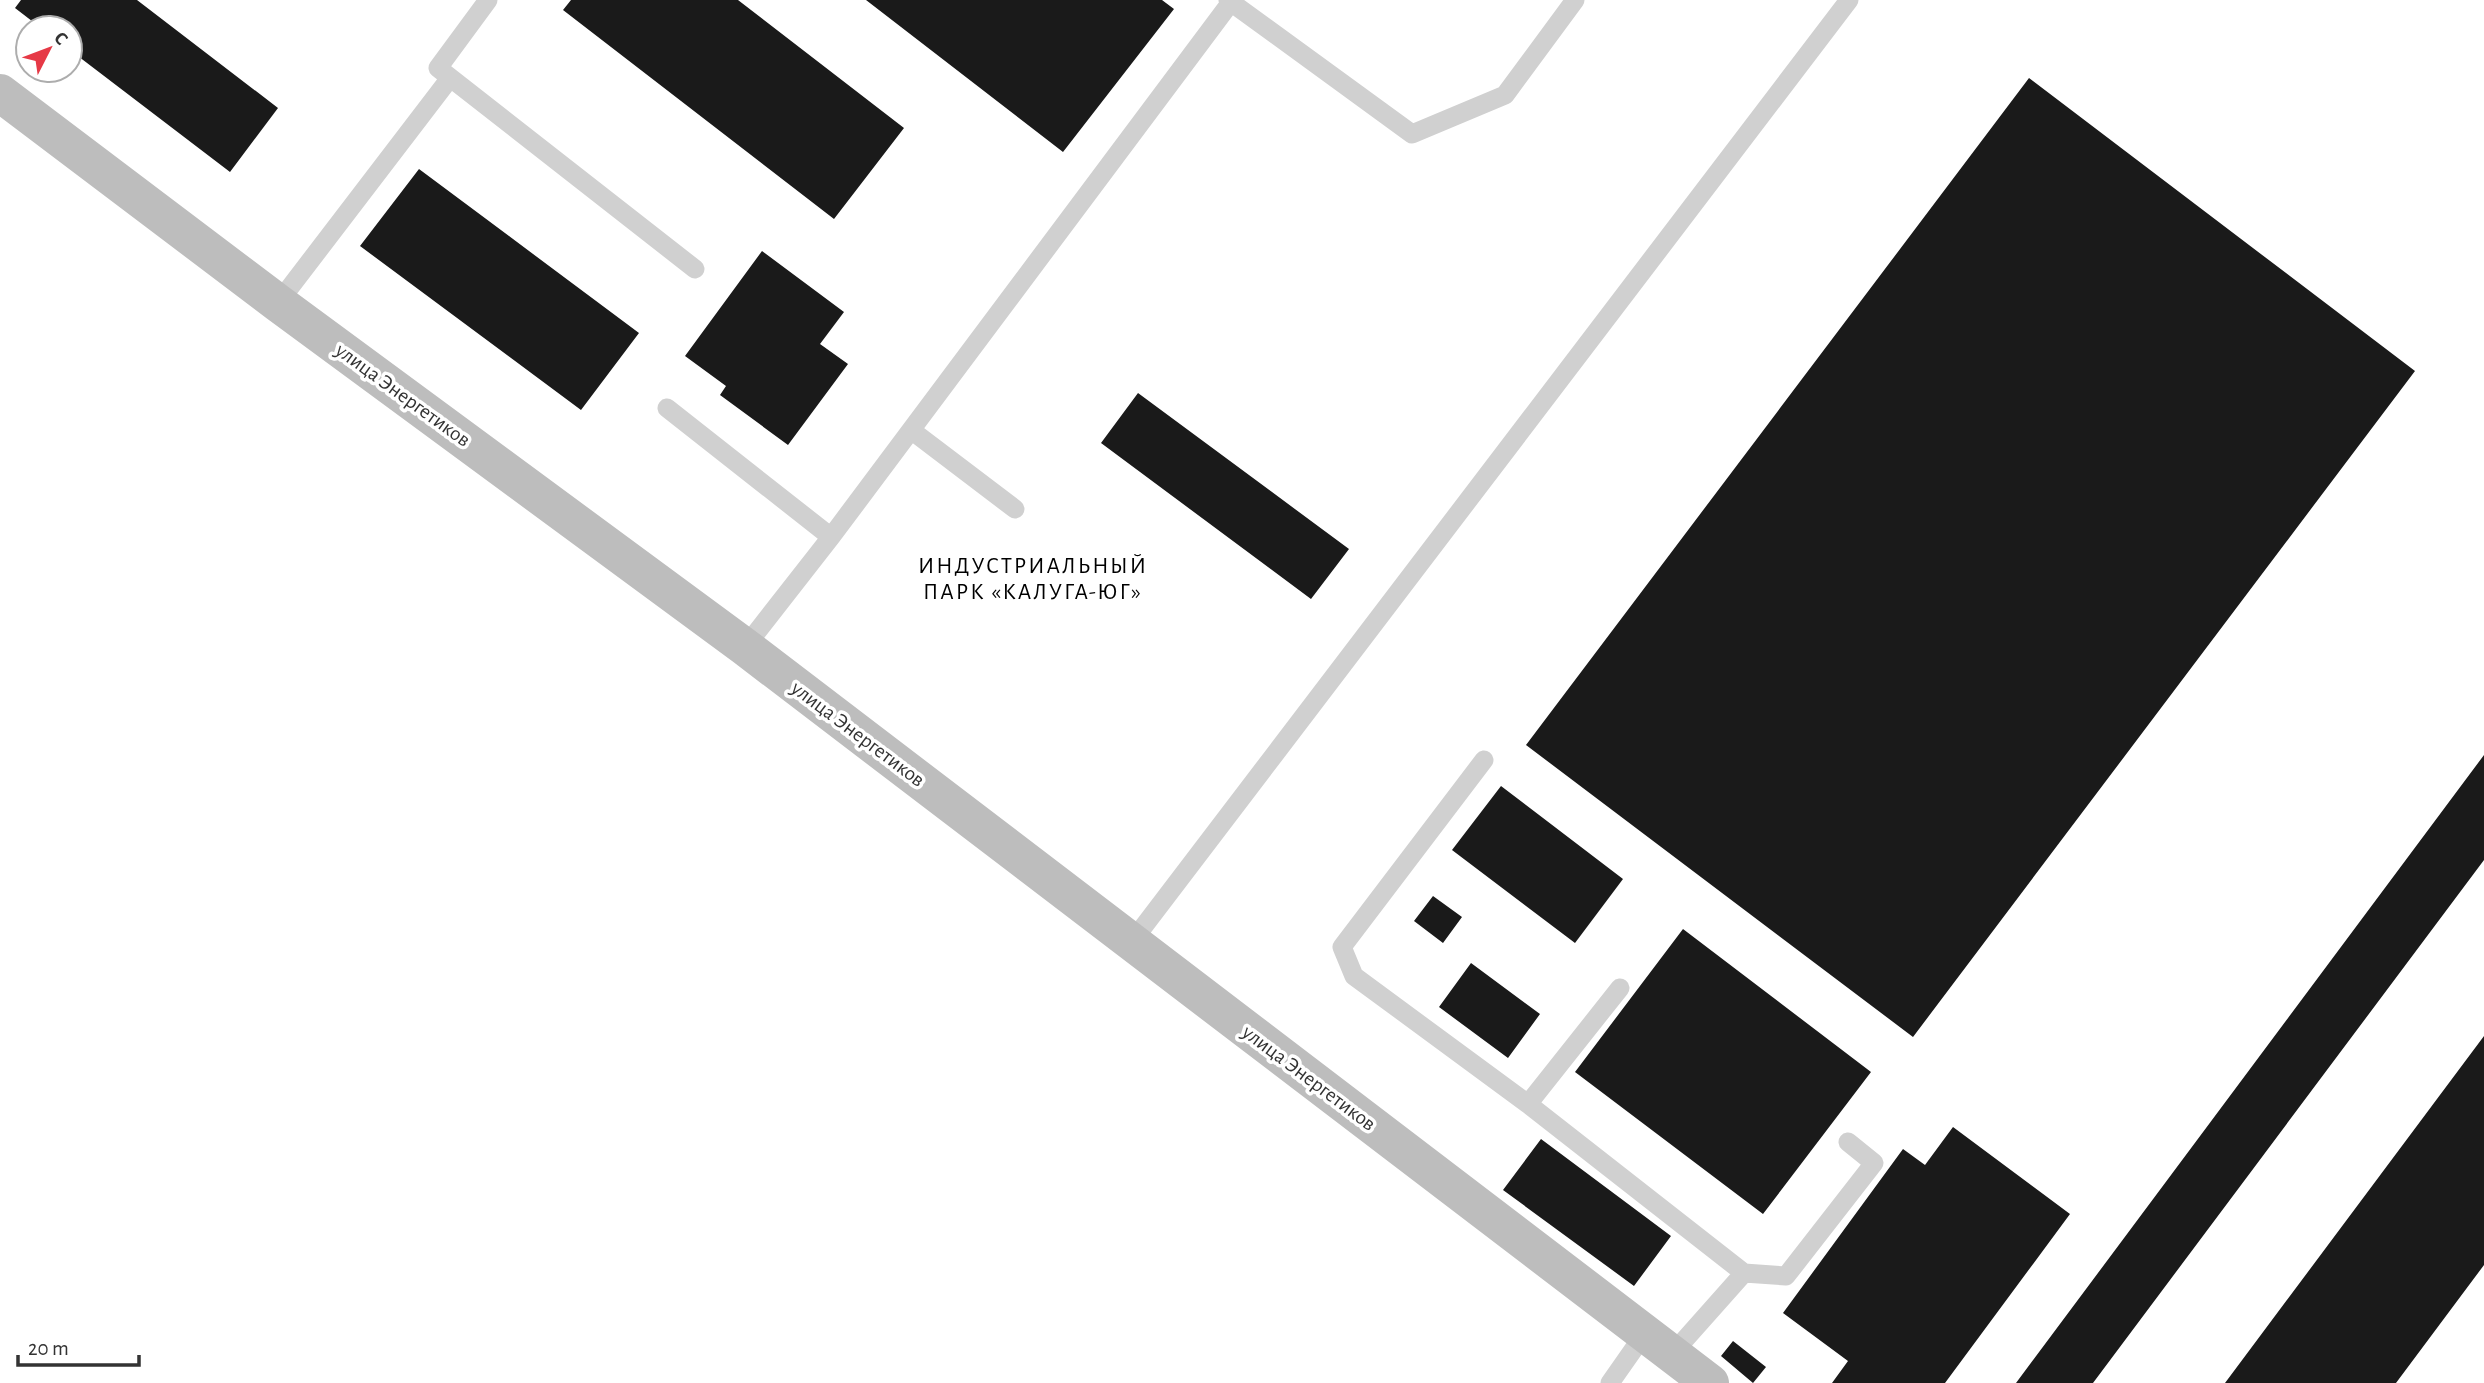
<svg xmlns="http://www.w3.org/2000/svg" width="2484" height="1383" viewBox="0 0 2484 1383" font-family="'Alegreya Sans',sans-serif">
<style>
.building{fill:#1a1a1a}
.lines{fill:none;stroke-linecap:round;stroke-linejoin:round}
.lane{stroke:#d0d0d0;stroke-width:19}
.secondary{stroke:#bdbdbd;stroke-width:38}
.labels{text-anchor:middle;dominant-baseline:central;stroke-width:7;stroke-linejoin:round;paint-order:stroke}
.street-label{font-size:21px;fill:#333;stroke:#fff}
.neighbourhood-label{font-size:23px;letter-spacing:2px;fill:#000;stroke:#fff}
</style>
<rect width="100%" height="100%" fill="#fff"/>
<path class="building" d="M 21,0 L 137,0 L 278,108 L 230,172 L 70,50 L 70,28 L 41,28 L 15,8 Z
M 571,0 L 738,0 L 904,128 L 834,219 L 563,10 Z
M 866,0 L 1162,0 L 1174,9 L 1063,152 Z
M 2029,78 L 2415,371 L 1913,1037 L 1526,745 Z
M 419,169 L 639,333 L 581,410 L 360,246 Z
M 762,251 L 844,312 L 820,344 L 848,364 L 788,445 L 720,395 L 726,386 L 685,356 Z
M 1138,393 L 1349,549 L 1311,599 L 1101,443 Z
M 2484,755 L 2484,860 L 2093,1383 L 2016,1383 Z
M 1501,786 L 1623,879 L 1575,943 L 1452,850 Z
M 1433,896 L 1462,917 L 1443,943 L 1414,921 Z
M 1683,929 L 1871,1072 L 1763,1214 L 1575,1072 Z
M 1471,963 L 1540,1014 L 1508,1058 L 1439,1007 Z
M 2484,1036 L 2484,1265 L 2396,1383 L 2225,1383 Z
M 1953,1127 L 2070,1214 L 1945,1383 L 1832,1383 L 1848,1361 L 1783,1313 L 1903,1149 L 1925,1165 Z
M 1541,1139 L 1671,1236 L 1634,1286 L 1503,1190 Z
M 1733,1341 L 1766,1367 L 1753,1383 L 1721,1356 Z"/>
<g class="lines">
<path class="lane" d="M 488,0 L 438,68 L 695,269
M 1228,0 L 1412,134 L 1505,95 L 1575,0
M 278,303 L 450,78
M 667,408 L 831,537
M 911,430 L 1015,509
M 745,647 L 831,537 L 1231,2
M 1484,760 L 1342,947 L 1354,976 L 1528,1104
M 1131,943 L 1849,0
M 1620,988 L 1528,1104 L 1744,1273
M 1672,1354 L 1744,1273 L 1786,1276 L 1874,1163 L 1848,1142
M 1610,1383 L 1645,1333"/>
<path class="secondary" d="M 0,93 L 278,303 L 745,647 L 1710,1383"/>
</g>
<g class="labels">
<g class="street-label">
<text transform="translate(403 395) rotate(36)">улица Энергетиков</text>
<text transform="translate(858 734) rotate(37)">улица Энергетиков</text>
<text transform="translate(1309 1078) rotate(37)">улица Энергетиков</text>
</g>
<g class="neighbourhood-label">
<text x="1033" y="566">ИНДУСТРИАЛЬНЫЙ<tspan x="1033" dy="26">ПАРК «КАЛУГА-ЮГ»</tspan></text>
</g>
</g>
<g transform="translate(49 49) rotate(48)"><circle r="33" fill="#ffffff" stroke="#adadad" stroke-width="2"/>
<path d="M0-5L12 26L0 18L-12 26Z" fill="#e63946"/>
<text y="-10" font-size="19" font-weight="bold" text-anchor="middle" fill="#333333">С</text>
</g>
<path d="M18 1355v10h121v-10" fill="none" stroke="#333333" stroke-width="3.5"/>
<text x="28" y="1355" font-size="21" fill="#333333" stroke="#ffffff" stroke-width="5" paint-order="stroke">20 m</text>
</svg>
